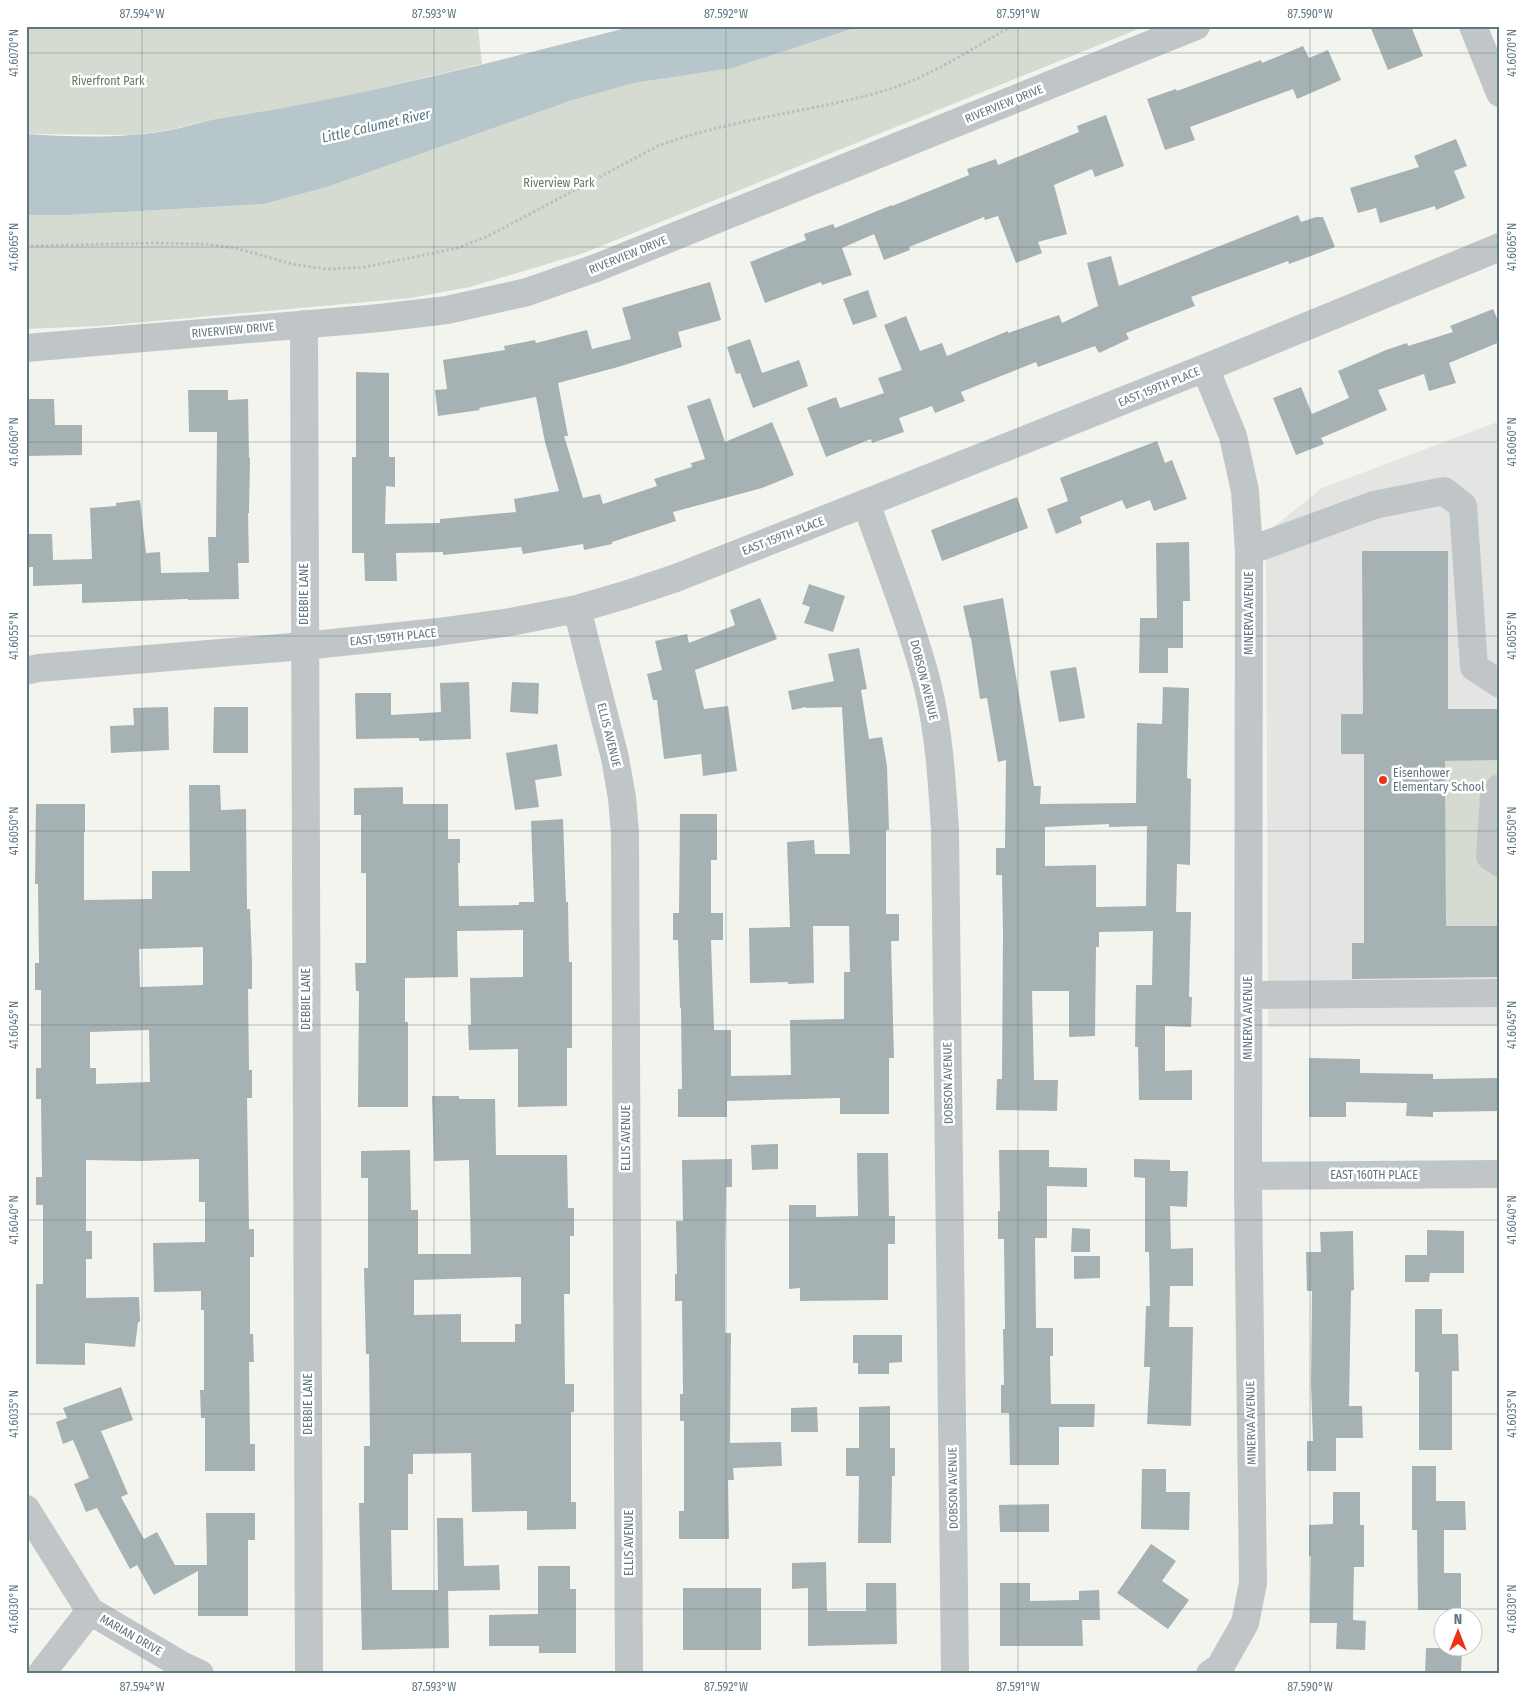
<svg xmlns="http://www.w3.org/2000/svg" width="1526" height="1700" viewBox="0 0 1526 1700" font-family="'Fira Sans Condensed',sans-serif">
<style>
.built{fill:#e4e5e3}
.green{fill:#d5dbd0}
.water{fill:#b7c6ca}
.building{fill:#a6b1b4;fill-rule:evenodd}
.lines{fill:none;stroke-linecap:round;stroke-linejoin:round}
.path{stroke:#bcbec0;stroke-width:3;stroke-dasharray:2.5 2.5;stroke-linecap:butt}
.minor{stroke:#c0c5c7;stroke-width:28}
.ticks{fill:none;stroke:#607782;stroke-width:1;stroke-opacity:0.45}
.poi-dot{fill:#ef3214;stroke:#fff;stroke-width:2}
.labels{text-anchor:middle;dominant-baseline:central;stroke-width:5;stroke-linejoin:round;paint-order:stroke}
.park-label{font-size:12px;fill:#677960;stroke:#fff}
.street-label{font-size:12px;fill:#607782;stroke:#fff}
.poi-label{font-size:12px;fill:#607782;stroke:#fff;text-anchor:start}
.water-label{font-size:14px;font-style:italic;fill:#5b7a80;stroke:#fff}
.neatline{fill:none;stroke:#607782;stroke-width:2}
.ticks-label{font-size:12px;text-anchor:middle;fill:#607782}
</style>
<rect width="100%" height="100%" fill="#f4f4ef"/>
<path class="built" d="M 1500,421 L 1500,1026 L 1268,1027 L 1266,533 L 1322,488 Z"/>
<path class="green" d="M 26,26 L 478,26 L 482,64 L 357,94 L 270,112 L 202,122 L 169,130 L 132,135 L 26,134 Z
M 861,26 L 1146,26 L 584,253 L 470,287 L 411,298 L 100,326 L 26,329 L 26,215 L 70,215 L 264,204 L 327,187 L 570,101 L 634,83 L 733,68 Z
M 1500,760 L 1500,926 L 1446,926 L 1445,761 Z"/>
<path class="water" d="M 634,26 L 861,26 L 733,68 L 634,83 L 570,101 L 327,187 L 264,204 L 70,215 L 26,215 L 26,134 C 71,137 125,139 170,130 C 186,127 201,122 217,119 C 358,98 496,61 634,26 Z"/>
<path class="building" d="M 1370,26 L 1411,26 L 1423,56 L 1388,70 Z
M 1303,46 L 1309,58 L 1328,50 L 1341,80 L 1297,99 L 1293,89 L 1190,127 L 1195,140 L 1165,150 L 1147,99 L 1176,89 L 1177,91 L 1261,60 L 1262,63 Z
M 1106,115 L 1124,166 L 1095,177 L 1092,169 L 1054,185 L 1067,234 L 1038,242 L 1042,253 L 1016,263 L 998,216 L 985,220 L 984,217 L 909,247 L 910,250 L 884,260 L 874,234 L 842,248 L 852,275 L 822,285 L 821,282 L 765,303 L 750,262 L 806,240 L 804,234 L 833,224 L 835,228 L 892,205 L 892,206 L 969,175 L 967,169 L 996,159 L 998,165 L 1079,132 L 1077,126 Z
M 1456,139 L 1467,166 L 1454,171 L 1465,198 L 1436,210 L 1435,206 L 1380,223 L 1376,208 L 1358,213 L 1350,188 L 1419,167 L 1414,156 Z
M 1298,215 L 1301,222 L 1316,217 L 1323,217 L 1335,247 L 1289,264 L 1288,261 L 1191,297 L 1195,306 L 1126,333 L 1129,339 L 1099,353 L 1095,346 L 1038,367 L 1036,362 L 961,392 L 965,401 L 935,413 L 932,406 L 899,418 L 904,432 L 872,443 L 871,439 L 826,457 L 807,408 L 836,397 L 840,408 L 884,393 L 878,378 L 902,370 L 884,325 L 906,316 L 920,351 L 942,343 L 947,356 L 1008,331 L 1008,333 L 1059,315 L 1062,323 L 1098,306 L 1087,263 L 1111,256 L 1119,286 Z
M 710,282 L 721,320 L 678,332 L 682,347 L 618,367 L 558,383 L 568,436 L 564,436 L 583,498 L 600,494 L 603,504 L 657,486 L 654,479 L 692,467 L 691,463 L 705,459 L 687,406 L 710,398 L 725,442 L 772,422 L 794,475 L 762,488 L 673,512 L 676,521 L 612,542 L 612,544 L 584,550 L 583,544 L 523,554 L 521,547 L 443,555 L 443,552 L 396,553 L 397,581 L 365,581 L 364,553 L 352,553 L 352,457 L 356,457 L 356,372 L 389,373 L 389,457 L 395,457 L 395,487 L 386,486 L 385,524 L 440,523 L 440,519 L 516,512 L 514,499 L 559,491 L 545,442 L 536,397 L 479,408 L 480,410 L 438,416 L 435,390 L 447,389 L 443,360 L 505,350 L 504,346 L 535,340 L 536,343 L 587,330 L 592,349 L 631,339 L 622,308 Z
M 868,290 L 877,317 L 853,325 L 843,299 Z
M 1493,309 L 1500,325 L 1500,342 L 1449,363 L 1456,383 L 1429,391 L 1424,374 L 1378,390 L 1387,410 L 1321,438 L 1324,444 L 1296,455 L 1273,398 L 1301,387 L 1312,414 L 1349,398 L 1338,371 L 1386,350 L 1407,343 L 1408,346 L 1453,332 L 1450,326 Z
M 750,339 L 762,373 L 799,360 L 808,386 L 753,408 L 740,373 L 736,374 L 727,347 Z
M 188,390 L 228,390 L 228,400 L 248,399 L 249,458 L 250,458 L 249,513 L 248,513 L 249,563 L 238,563 L 239,599 L 188,600 L 188,599 L 82,603 L 82,584 L 33,586 L 33,567 L 26,567 L 26,534 L 52,534 L 53,560 L 92,559 L 90,508 L 116,506 L 116,503 L 140,500 L 146,553 L 160,552 L 161,573 L 209,572 L 208,537 L 216,537 L 217,432 L 189,432 Z
M 26,399 L 54,399 L 55,425 L 82,425 L 82,455 L 26,456 Z
M 1157,441 L 1165,463 L 1172,460 L 1187,499 L 1154,511 L 1150,500 L 1126,509 L 1122,500 L 1080,517 L 1082,523 L 1056,534 L 1047,509 L 1068,501 L 1060,478 Z
M 1017,497 L 1028,528 L 942,561 L 931,530 Z
M 1189,542 L 1190,601 L 1183,601 L 1183,648 L 1168,648 L 1168,673 L 1139,673 L 1140,618 L 1157,618 L 1156,543 Z
M 1362,551 L 1448,551 L 1448,709 L 1500,709 L 1500,760 L 1445,761 L 1446,926 L 1500,926 L 1500,977 L 1352,979 L 1352,943 L 1364,943 L 1364,754 L 1341,754 L 1341,714 L 1363,714 Z
M 809,584 L 845,596 L 833,632 L 804,623 L 810,607 L 802,604 Z
M 760,598 L 777,639 L 695,670 L 704,709 L 728,706 L 737,771 L 703,776 L 701,754 L 664,759 L 657,700 L 653,700 L 647,674 L 662,670 L 655,641 L 687,634 L 689,643 L 735,625 L 730,610 Z
M 1003,598 L 1034,786 L 1041,786 L 1040,804 L 1136,803 L 1137,723 L 1162,724 L 1163,687 L 1189,688 L 1187,778 L 1191,779 L 1190,865 L 1177,864 L 1176,912 L 1191,912 L 1189,997 L 1192,997 L 1191,1027 L 1165,1026 L 1165,1071 L 1192,1070 L 1192,1100 L 1139,1100 L 1138,1047 L 1135,1047 L 1136,985 L 1152,985 L 1153,931 L 1099,932 L 1099,947 L 1096,947 L 1095,1036 L 1069,1037 L 1069,991 L 1032,991 L 1034,1080 L 1058,1080 L 1057,1111 L 996,1110 L 997,1079 L 1002,1079 L 1003,934 L 1002,875 L 996,875 L 996,848 L 1005,848 L 1006,760 L 998,762 L 987,698 L 980,699 L 971,638 L 970,638 L 963,606 ZM 1109,824 L 1109,827 L 1147,826 L 1146,906 L 1096,907 L 1096,865 L 1045,866 L 1045,827 Z
M 859,648 L 867,689 L 861,690 L 869,739 L 882,737 L 887,766 L 889,830 L 886,830 L 886,914 L 899,914 L 899,941 L 891,941 L 894,1058 L 889,1058 L 889,1114 L 840,1114 L 840,1098 L 727,1101 L 727,1117 L 678,1117 L 678,1089 L 682,1089 L 681,1008 L 680,1008 L 678,940 L 673,940 L 673,913 L 679,913 L 680,814 L 717,814 L 717,860 L 711,860 L 711,913 L 723,913 L 723,940 L 711,940 L 714,1030 L 731,1030 L 731,1076 L 791,1075 L 790,1020 L 844,1019 L 844,972 L 850,972 L 849,926 L 813,926 L 814,983 L 788,984 L 788,982 L 750,983 L 749,928 L 790,927 L 787,842 L 814,840 L 815,854 L 850,854 L 842,707 L 806,708 L 806,707 L 792,710 L 788,691 L 834,681 L 828,654 Z
M 1076,667 L 1085,718 L 1059,722 L 1050,671 Z
M 469,682 L 471,739 L 419,741 L 419,738 L 356,739 L 355,693 L 391,693 L 391,715 L 441,712 L 440,683 Z
M 512,682 L 539,683 L 538,714 L 510,712 Z
M 168,707 L 169,750 L 111,753 L 110,726 L 134,725 L 133,708 Z
M 214,707 L 248,707 L 248,753 L 213,753 Z
M 557,744 L 562,776 L 535,780 L 539,807 L 515,810 L 506,753 Z
M 189,785 L 220,785 L 221,810 L 246,809 L 247,909 L 250,909 L 252,962 L 252,989 L 248,989 L 249,1070 L 252,1070 L 252,1098 L 247,1098 L 249,1229 L 254,1229 L 254,1257 L 250,1257 L 250,1334 L 253,1334 L 254,1362 L 249,1362 L 250,1444 L 255,1444 L 255,1471 L 205,1471 L 205,1418 L 201,1418 L 200,1390 L 204,1390 L 204,1310 L 201,1310 L 201,1291 L 154,1292 L 153,1243 L 205,1242 L 205,1202 L 199,1202 L 199,1159 L 139,1161 L 86,1160 L 86,1231 L 92,1231 L 92,1259 L 86,1259 L 86,1298 L 139,1297 L 140,1322 L 138,1322 L 135,1347 L 85,1343 L 85,1365 L 36,1364 L 36,1284 L 43,1284 L 43,1205 L 36,1205 L 36,1177 L 42,1177 L 41,1099 L 36,1099 L 36,1068 L 41,1068 L 41,990 L 35,990 L 35,963 L 39,963 L 38,884 L 35,884 L 36,804 L 85,804 L 85,832 L 84,832 L 84,900 L 152,899 L 152,871 L 190,871 ZM 203,947 L 203,985 L 140,987 L 139,949 ZM 149,1030 L 150,1082 L 96,1084 L 96,1068 L 90,1068 L 90,1032 Z
M 403,787 L 403,804 L 448,804 L 448,839 L 460,839 L 460,863 L 458,863 L 459,906 L 519,905 L 519,902 L 534,902 L 531,821 L 563,819 L 566,902 L 568,902 L 569,962 L 572,962 L 572,1048 L 567,1048 L 567,1106 L 518,1107 L 518,1049 L 469,1050 L 468,1025 L 471,1025 L 470,978 L 523,977 L 523,930 L 457,931 L 458,977 L 405,978 L 405,1022 L 408,1022 L 408,1107 L 358,1107 L 359,991 L 356,991 L 355,963 L 366,963 L 366,873 L 361,873 L 361,815 L 354,815 L 354,788 Z
M 1309,1058 L 1360,1059 L 1360,1073 L 1433,1074 L 1433,1079 L 1500,1078 L 1500,1111 L 1433,1112 L 1433,1117 L 1406,1116 L 1407,1103 L 1346,1102 L 1346,1117 L 1309,1117 Z
M 432,1096 L 459,1096 L 459,1099 L 495,1099 L 496,1155 L 567,1155 L 568,1208 L 574,1208 L 574,1236 L 570,1236 L 570,1294 L 564,1294 L 565,1384 L 574,1384 L 574,1412 L 571,1412 L 571,1502 L 576,1502 L 576,1529 L 527,1530 L 527,1511 L 472,1512 L 471,1453 L 413,1454 L 413,1474 L 408,1474 L 408,1530 L 391,1530 L 392,1590 L 438,1590 L 437,1518 L 463,1518 L 464,1566 L 499,1565 L 500,1590 L 448,1591 L 449,1648 L 362,1650 L 359,1503 L 364,1503 L 364,1446 L 370,1446 L 369,1354 L 366,1354 L 364,1268 L 368,1268 L 368,1178 L 361,1178 L 361,1151 L 410,1150 L 411,1210 L 418,1210 L 418,1254 L 471,1254 L 469,1160 L 434,1161 ZM 521,1277 L 521,1324 L 515,1324 L 515,1342 L 461,1342 L 461,1314 L 414,1315 L 414,1280 Z
M 778,1144 L 778,1169 L 752,1170 L 751,1145 Z
M 999,1150 L 1049,1150 L 1049,1167 L 1087,1168 L 1087,1187 L 1047,1186 L 1047,1238 L 1035,1238 L 1036,1328 L 1053,1328 L 1053,1356 L 1050,1356 L 1051,1404 L 1095,1404 L 1094,1427 L 1059,1427 L 1059,1465 L 1010,1465 L 1009,1413 L 1001,1413 L 1001,1385 L 1004,1385 L 1003,1329 L 1005,1329 L 1004,1239 L 998,1239 L 998,1211 L 1000,1211 Z
M 857,1153 L 888,1153 L 889,1216 L 895,1216 L 895,1244 L 888,1244 L 888,1300 L 800,1301 L 800,1288 L 789,1289 L 789,1205 L 816,1205 L 816,1217 L 858,1216 Z
M 732,1159 L 732,1187 L 726,1187 L 725,1248 L 725,1333 L 731,1333 L 730,1443 L 781,1442 L 782,1466 L 733,1468 L 734,1480 L 728,1480 L 729,1539 L 679,1539 L 679,1511 L 684,1511 L 684,1421 L 680,1421 L 680,1394 L 683,1394 L 682,1301 L 675,1301 L 675,1274 L 677,1274 L 676,1221 L 683,1221 L 682,1160 Z
M 1134,1159 L 1170,1160 L 1170,1171 L 1188,1171 L 1187,1207 L 1170,1206 L 1171,1249 L 1193,1248 L 1193,1286 L 1170,1286 L 1169,1327 L 1193,1327 L 1191,1426 L 1147,1424 L 1150,1367 L 1144,1367 L 1146,1306 L 1150,1306 L 1149,1252 L 1145,1252 L 1145,1178 L 1134,1177 Z
M 1072,1228 L 1090,1229 L 1090,1252 L 1071,1252 Z
M 1427,1230 L 1464,1231 L 1464,1273 L 1430,1273 L 1429,1282 L 1405,1282 L 1405,1255 L 1427,1255 Z
M 1353,1231 L 1354,1290 L 1351,1291 L 1349,1406 L 1362,1406 L 1363,1438 L 1336,1438 L 1336,1471 L 1307,1471 L 1307,1441 L 1313,1441 L 1311,1384 L 1312,1291 L 1307,1291 L 1306,1252 L 1321,1252 L 1320,1232 Z
M 1074,1256 L 1100,1256 L 1100,1278 L 1074,1279 Z
M 1415,1309 L 1442,1309 L 1442,1334 L 1458,1334 L 1459,1371 L 1452,1371 L 1452,1450 L 1419,1450 L 1419,1372 L 1415,1372 Z
M 853,1335 L 902,1335 L 902,1362 L 889,1363 L 889,1374 L 858,1374 L 858,1363 L 853,1363 Z
M 121,1387 L 133,1420 L 101,1431 L 128,1494 L 121,1497 L 144,1539 L 157,1532 L 175,1565 L 207,1565 L 206,1513 L 255,1513 L 255,1540 L 248,1540 L 248,1616 L 198,1616 L 198,1571 L 154,1595 L 137,1565 L 130,1569 L 97,1508 L 86,1512 L 74,1484 L 89,1478 L 73,1440 L 63,1444 L 56,1422 L 67,1418 L 63,1408 Z
M 890,1406 L 890,1448 L 895,1448 L 895,1476 L 892,1476 L 891,1543 L 858,1543 L 859,1476 L 846,1476 L 846,1448 L 859,1448 L 859,1407 Z
M 817,1407 L 818,1432 L 791,1432 L 791,1408 Z
M 1412,1466 L 1436,1466 L 1436,1501 L 1465,1501 L 1466,1530 L 1444,1530 L 1444,1573 L 1461,1573 L 1461,1610 L 1418,1610 L 1417,1530 L 1412,1530 Z
M 1142,1469 L 1166,1469 L 1166,1492 L 1190,1492 L 1189,1530 L 1141,1529 Z
M 1333,1492 L 1360,1492 L 1360,1525 L 1364,1525 L 1364,1567 L 1354,1567 L 1353,1620 L 1366,1621 L 1365,1650 L 1336,1649 L 1337,1623 L 1310,1623 L 1311,1556 L 1309,1556 L 1309,1525 L 1333,1524 Z
M 1049,1504 L 1049,1532 L 1000,1532 L 999,1505 Z
M 1151,1544 L 1176,1561 L 1162,1581 L 1189,1600 L 1168,1629 L 1117,1593 Z
M 826,1562 L 827,1611 L 866,1611 L 866,1583 L 896,1583 L 897,1644 L 808,1646 L 808,1588 L 792,1589 L 792,1563 Z
M 538,1566 L 570,1566 L 570,1589 L 576,1589 L 576,1653 L 539,1653 L 539,1646 L 489,1646 L 489,1615 L 538,1614 Z
M 1000,1583 L 1030,1583 L 1030,1601 L 1079,1600 L 1079,1591 L 1099,1590 L 1100,1620 L 1082,1620 L 1083,1646 L 1000,1646 Z
M 683,1588 L 761,1588 L 761,1650 L 683,1650 Z
M 1426,1648 L 1462,1648 L 1461,1674 L 1425,1674 Z"/>
<g class="lines">
<path class="path" d="M 26,246 L 154,243 L 205,244 L 235,248 L 296,265 L 328,269 L 365,267 L 458,248 L 488,236 L 658,146 C 733,118 814,112 890,89 C 933,75 973,48 1012,26"/>
<path class="minor" d="M 1473,26 L 1500,93
M 304,324 L 309,1674
M 26,348 L 380,318 L 447,310 L 527,292 L 596,268 L 1196,26
M 1205,368 L 1233,436 L 1245,491 L 1249,551 L 1248,1184 L 1253,1583 L 1245,1623 L 1220,1667 L 1210,1674
M 866,503 C 887,563 911,622 927,683 C 939,731 942,781 945,830 L 955,1674
M 1249,551 L 1374,505 L 1444,491 L 1463,506 L 1474,667 L 1500,684
M 577,609 L 615,758 L 622,798 L 625,833 L 629,1674
M 26,671 L 38,668 L 304,646 L 438,632 L 510,622 L 577,609 L 625,595 L 676,578 L 866,503 L 1205,368 L 1500,247
M 1500,788 L 1494,797 L 1490,856 L 1500,863
M 1248,995 L 1500,993
M 1248,1176 L 1500,1174
M 26,1509 L 90,1611 L 183,1666 L 200,1674
M 41,1674 L 90,1611"/>
</g>
<path class="ticks" d="M 142,26 L 142,1674M 434,26 L 434,1674M 726,26 L 726,1674M 1018,26 L 1018,1674M 1310,26 L 1310,1674M 26,53 L 1500,53M 26,247 L 1500,247M 26,442 L 1500,442M 26,636 L 1500,636M 26,831 L 1500,831M 26,1025 L 1500,1025M 26,1220 L 1500,1220M 26,1414 L 1500,1414M 26,1609 L 1500,1609"/>
<circle class="poi-dot" cx="1383" cy="780" r="5"/>
<g class="labels">
<g class="park-label">
<text x="108" y="81">Riverfront Park</text>
<text x="559" y="183">Riverview Park</text>
</g>
<g class="street-label">
<text transform="translate(1004 104) rotate(-22)">RIVERVIEW DRIVE</text>
<text transform="translate(628 255) rotate(-22)">RIVERVIEW DRIVE</text>
<text transform="translate(233 330) rotate(-5)">RIVERVIEW DRIVE</text>
<text transform="translate(1159 387) rotate(-22)">EAST 159TH PLACE</text>
<text transform="translate(783 536) rotate(-21)">EAST 159TH PLACE</text>
<text transform="translate(304 594) rotate(-90)">DEBBIE LANE</text>
<text transform="translate(1249 613) rotate(-90)">MINERVA AVENUE</text>
<text transform="translate(393 637) rotate(-6)">EAST 159TH PLACE</text>
<text transform="translate(924 680) rotate(76)">DOBSON AVENUE</text>
<text transform="translate(609 735) rotate(76)">ELLIS AVENUE</text>
<text transform="translate(306 999) rotate(-90)">DEBBIE LANE</text>
<text transform="translate(1248 1018) rotate(-90)">MINERVA AVENUE</text>
<text transform="translate(948 1083) rotate(-91)">DOBSON AVENUE</text>
<text transform="translate(626 1138) rotate(-90)">ELLIS AVENUE</text>
<text x="1374" y="1175">EAST 160TH PLACE</text>
<text transform="translate(308 1404) rotate(-90)">DEBBIE LANE</text>
<text transform="translate(1251 1423) rotate(-91)">MINERVA AVENUE</text>
<text transform="translate(953 1488) rotate(-91)">DOBSON AVENUE</text>
<text transform="translate(629 1543) rotate(-90)">ELLIS AVENUE</text>
<text transform="translate(131 1635) rotate(30)">MARIAN DRIVE</text>
</g>
<g class="poi-label">
<text x="1393" y="773">Eisenhower<tspan x="1393" dy="14">Elementary School</tspan></text>
</g>
<g class="water-label">
<text transform="translate(376 126) rotate(-13)">Little Calumet River</text>
</g>
</g>
<rect width="1526" height="1700" fill="none" stroke="#ffffff" stroke-width="55"/>
<g transform="translate(1458 1632)"><circle r="24" fill="#ffffff" stroke="#bfc9cd"/>
<path d="M0-4L9 19L0 12L-9 19Z" fill="#ef3214"/>
<text y="-8" font-size="14" font-weight="bold" text-anchor="middle" fill="#607782">N</text>
</g>
<rect x="28" y="28" width="1470" height="1644" class="neatline"/>
<g class="ticks-label">
<text x="142" y="18">87.594°W</text>
<text x="434" y="18">87.593°W</text>
<text x="726" y="18">87.592°W</text>
<text x="1018" y="18">87.591°W</text>
<text x="1310" y="18">87.590°W</text>
<text transform="translate(14 53) rotate(-90)" y="4">41.6070°N</text>
<text transform="translate(1512 53) rotate(-90)" y="4">41.6070°N</text>
<text transform="translate(14 247) rotate(-90)" y="4">41.6065°N</text>
<text transform="translate(1512 247) rotate(-90)" y="4">41.6065°N</text>
<text transform="translate(14 442) rotate(-90)" y="4">41.6060°N</text>
<text transform="translate(1512 442) rotate(-90)" y="4">41.6060°N</text>
<text transform="translate(14 636) rotate(-90)" y="4">41.6055°N</text>
<text transform="translate(1512 636) rotate(-90)" y="4">41.6055°N</text>
<text transform="translate(14 831) rotate(-90)" y="4">41.6050°N</text>
<text transform="translate(1512 831) rotate(-90)" y="4">41.6050°N</text>
<text transform="translate(14 1025) rotate(-90)" y="4">41.6045°N</text>
<text transform="translate(1512 1025) rotate(-90)" y="4">41.6045°N</text>
<text transform="translate(14 1220) rotate(-90)" y="4">41.6040°N</text>
<text transform="translate(1512 1220) rotate(-90)" y="4">41.6040°N</text>
<text transform="translate(14 1414) rotate(-90)" y="4">41.6035°N</text>
<text transform="translate(1512 1414) rotate(-90)" y="4">41.6035°N</text>
<text transform="translate(14 1609) rotate(-90)" y="4">41.6030°N</text>
<text transform="translate(1512 1609) rotate(-90)" y="4">41.6030°N</text>
<text x="142" y="1691">87.594°W</text>
<text x="434" y="1691">87.593°W</text>
<text x="726" y="1691">87.592°W</text>
<text x="1018" y="1691">87.591°W</text>
<text x="1310" y="1691">87.590°W</text>
</g>
</svg>
